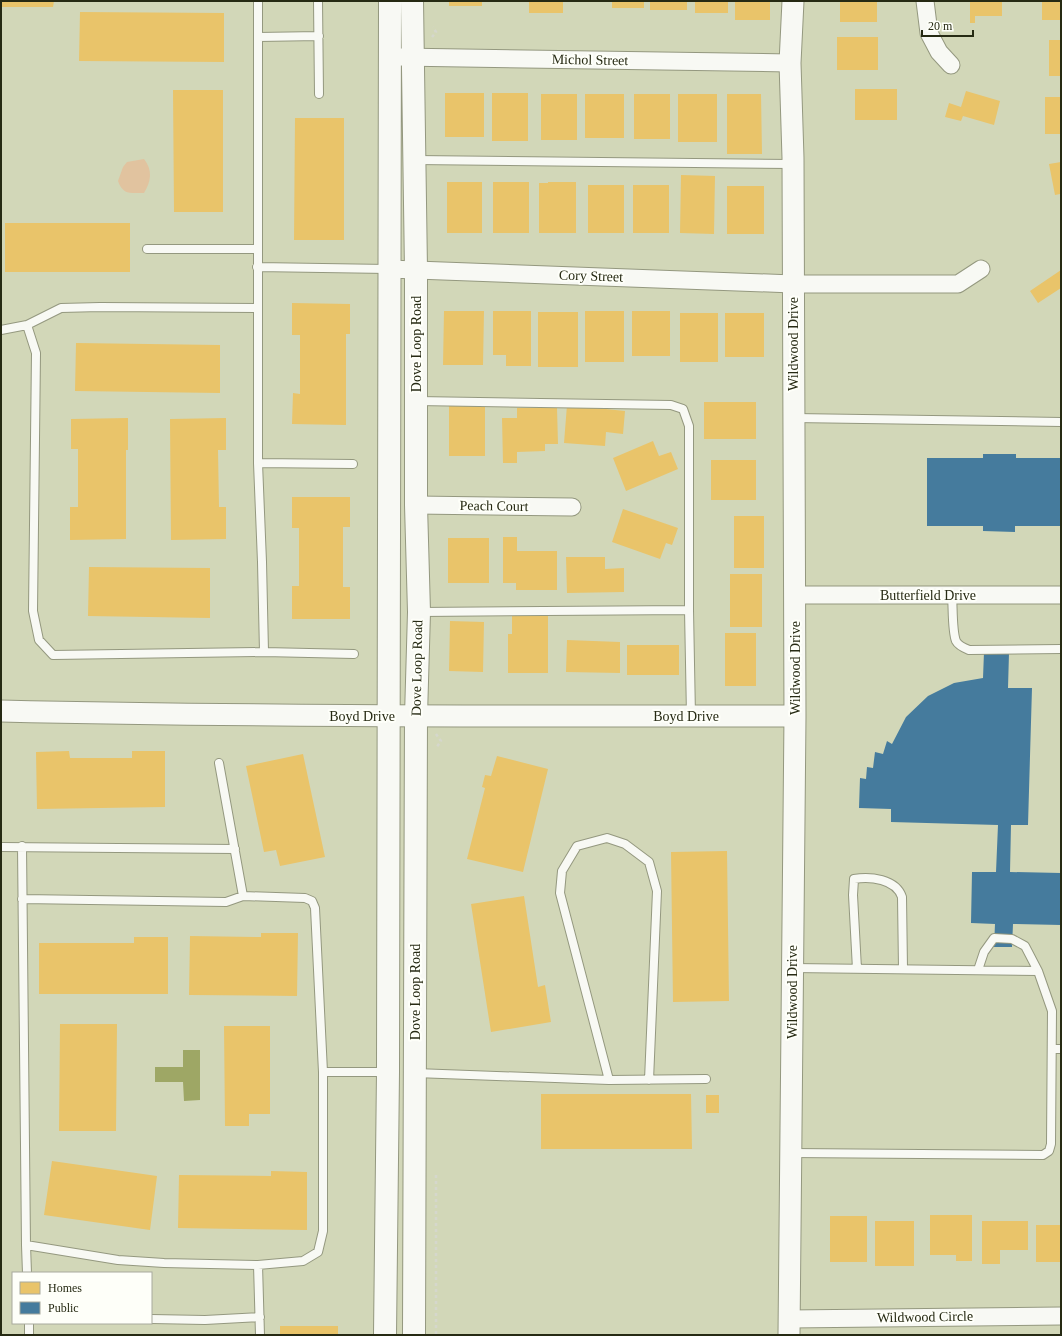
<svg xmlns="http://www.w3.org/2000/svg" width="1062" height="1336" viewBox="0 0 1062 1336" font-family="Georgia,serif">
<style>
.green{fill:#e1c39f}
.water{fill:#9ea765}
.homes{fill:#e9c46a}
.public{fill:#457b9d}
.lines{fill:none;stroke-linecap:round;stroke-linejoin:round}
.service-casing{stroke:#94987f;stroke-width:10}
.minor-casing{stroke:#94987f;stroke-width:19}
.tertiary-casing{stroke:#94987f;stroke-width:23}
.secondary-casing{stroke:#94987f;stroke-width:24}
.path{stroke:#d5d7cc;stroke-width:2.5;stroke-dasharray:3 3;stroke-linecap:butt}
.service{stroke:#f8f9f4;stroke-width:8}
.minor{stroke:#f8f9f4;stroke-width:17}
.tertiary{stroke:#f8f9f4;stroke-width:21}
.secondary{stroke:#f8f9f4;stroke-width:22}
.labels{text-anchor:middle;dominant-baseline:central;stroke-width:4;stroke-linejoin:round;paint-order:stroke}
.street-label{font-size:14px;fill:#262a13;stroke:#fefff9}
</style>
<rect width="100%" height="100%" fill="#d2d7b8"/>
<path class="green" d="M 144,159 C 153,170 151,182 144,193 C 130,193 123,195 118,181 L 123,167 L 127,162 Z"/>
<path class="water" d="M 183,1050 L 200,1050 L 200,1100 L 184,1101 L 183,1082 L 155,1082 L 155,1067 L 183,1067 Z"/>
<path class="homes" d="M 1,1 L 54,1 L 53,7 L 1,7 Z
M 449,1 L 482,1 L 482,6 L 449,6 Z
M 529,1 L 563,1 L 563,13 L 529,13 Z
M 612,1 L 644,1 L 644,8 L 612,8 Z
M 650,1 L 687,1 L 687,10 L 650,10 Z
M 695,1 L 728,1 L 728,13 L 695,13 Z
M 735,1 L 770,1 L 770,20 L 735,20 Z
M 840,1 L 877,1 L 877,22 L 840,22 Z
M 970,1 L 1002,1 L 1002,16 L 975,16 L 975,23 L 970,23 Z
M 1042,1 L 1061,1 L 1061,20 L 1042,20 Z
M 80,12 L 224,13 L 224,62 L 79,61 Z
M 837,37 L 878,37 L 878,70 L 837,70 Z
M 1049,40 L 1061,40 L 1061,76 L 1049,76 Z
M 855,89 L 897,89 L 897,120 L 855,120 Z
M 173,90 L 223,90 L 223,212 L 174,212 Z
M 966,91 L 1000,101 L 994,125 L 963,116 L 961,121 L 945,117 L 949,103 L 961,107 Z
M 445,93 L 484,93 L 484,137 L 445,137 Z
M 492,93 L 528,93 L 528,141 L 492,141 Z
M 541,94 L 577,94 L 577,140 L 541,140 Z
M 585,94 L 624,94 L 624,138 L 585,138 Z
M 634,94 L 670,94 L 670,139 L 634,139 Z
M 678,94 L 717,94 L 717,142 L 678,142 Z
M 727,94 L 761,94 L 762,154 L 727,154 Z
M 1045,97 L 1061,97 L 1061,134 L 1045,134 Z
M 295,118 L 344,118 L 344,240 L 294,240 Z
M 1061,162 L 1061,198 L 1060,198 L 1060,194 L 1055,195 L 1049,164 Z
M 681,175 L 715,176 L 714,234 L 680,233 Z
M 447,182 L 482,182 L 482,233 L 447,233 Z
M 493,182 L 529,182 L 529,233 L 493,233 Z
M 548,182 L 576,182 L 576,233 L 539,233 L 539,183 L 548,183 Z
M 588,185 L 624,185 L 624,233 L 588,233 Z
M 633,185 L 669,185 L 669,233 L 633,233 Z
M 727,186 L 764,186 L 764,234 L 727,234 Z
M 5,223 L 130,223 L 130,272 L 5,272 Z
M 1061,270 L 1061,288 L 1038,303 L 1030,291 Z
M 292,303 L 350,304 L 350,334 L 346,334 L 346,425 L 292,424 L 293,393 L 300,394 L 300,335 L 292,335 Z
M 444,311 L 484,311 L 483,365 L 443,365 Z
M 493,311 L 531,311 L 531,366 L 506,366 L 506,355 L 493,355 Z
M 585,311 L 624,311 L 624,362 L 585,362 Z
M 632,311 L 670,311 L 670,356 L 632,356 Z
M 538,312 L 578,312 L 578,367 L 538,367 Z
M 680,313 L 718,313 L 718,362 L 680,362 Z
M 725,313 L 764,313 L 764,357 L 725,357 Z
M 76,343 L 220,345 L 220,393 L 75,391 Z
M 704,402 L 756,402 L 756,439 L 704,439 Z
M 567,405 L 625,411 L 623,434 L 606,432 L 605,446 L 564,443 Z
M 449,406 L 485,406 L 485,456 L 449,456 Z
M 517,408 L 557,408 L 558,444 L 545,444 L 545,451 L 517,452 L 517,463 L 503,463 L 502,418 L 517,418 Z
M 128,418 L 128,450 L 126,450 L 126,539 L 70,540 L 70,507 L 78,507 L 78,449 L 71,449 L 71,419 Z
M 226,418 L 226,450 L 218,450 L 219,507 L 226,507 L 226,539 L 171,540 L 170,419 Z
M 653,441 L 659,456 L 671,452 L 678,469 L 626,491 L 613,458 Z
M 711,460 L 756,460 L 756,500 L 711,500 Z
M 292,497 L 350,497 L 350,527 L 343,527 L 343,587 L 350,587 L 350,619 L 292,619 L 292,586 L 299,586 L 299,528 L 292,528 Z
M 623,509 L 678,528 L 672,545 L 666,543 L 660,559 L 612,542 Z
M 734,516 L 764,516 L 764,568 L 734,568 Z
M 503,537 L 517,537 L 517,551 L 557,551 L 557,590 L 516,590 L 516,583 L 503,583 Z
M 448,538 L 489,538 L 489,583 L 448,583 Z
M 566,557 L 605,557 L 605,569 L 624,568 L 624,592 L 567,593 Z
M 89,567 L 210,568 L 210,618 L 88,616 Z
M 730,574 L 762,574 L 762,627 L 730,627 Z
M 512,612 L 548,612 L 548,673 L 508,673 L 508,634 L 512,634 Z
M 450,621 L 484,622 L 483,672 L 449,671 Z
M 725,633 L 756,633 L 756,686 L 725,686 Z
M 567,640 L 620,642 L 620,673 L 566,672 Z
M 627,645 L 679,645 L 679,675 L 627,675 Z
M 69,751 L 70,758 L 132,758 L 132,751 L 165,751 L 165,807 L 37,809 L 36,752 Z
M 303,754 L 325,857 L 280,866 L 276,850 L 264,852 L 246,766 Z
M 497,756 L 548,769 L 523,872 L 467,859 L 485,788 L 482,787 L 485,775 L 491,776 Z
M 727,851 L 729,1001 L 673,1002 L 671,852 Z
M 524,896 L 538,987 L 545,985 L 551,1022 L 491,1032 L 471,904 Z
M 261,933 L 298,933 L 297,996 L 189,995 L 190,936 L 261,937 Z
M 134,937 L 168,937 L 168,994 L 39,994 L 39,943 L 134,943 Z
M 60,1024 L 117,1024 L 116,1131 L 59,1131 Z
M 224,1026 L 270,1026 L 270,1114 L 249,1114 L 249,1126 L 225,1126 Z
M 541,1094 L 691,1094 L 692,1149 L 541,1149 Z
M 706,1095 L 719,1095 L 719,1113 L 706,1113 Z
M 52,1161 L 157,1176 L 150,1230 L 44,1215 Z
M 271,1171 L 307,1172 L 307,1230 L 178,1228 L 179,1175 L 271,1176 Z
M 930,1215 L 972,1215 L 972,1261 L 956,1261 L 956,1255 L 930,1255 Z
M 830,1216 L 867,1216 L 867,1262 L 830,1262 Z
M 875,1221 L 914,1221 L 914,1266 L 875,1266 Z
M 982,1221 L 1028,1221 L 1028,1250 L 1000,1250 L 1000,1264 L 982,1264 Z
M 1036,1225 L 1061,1225 L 1061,1262 L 1036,1262 Z
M 280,1326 L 338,1326 L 338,1335 L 280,1335 Z"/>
<path class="public" d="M 983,454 L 1016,454 L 1016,458 L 1061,458 L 1061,526 L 1015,526 L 1015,532 L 983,531 L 983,526 L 927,526 L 927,458 L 983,458 Z
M 984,652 L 1009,653 L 1008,688 L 1032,688 L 1028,825 L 1011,825 L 1010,872 L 1061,873 L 1061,925 L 1013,924 L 1012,947 L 994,947 L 995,924 L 971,923 L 972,872 L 996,872 L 998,825 L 891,822 L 891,809 L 859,808 L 860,778 L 866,779 L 867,767 L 873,768 L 875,752 L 883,754 L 887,741 L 892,744 L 906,717 L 928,696 L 954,683 L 983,678 Z"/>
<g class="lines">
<g class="service-casing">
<path id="service" d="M 258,1 L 258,463 L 262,562 L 264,652
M 318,1 L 319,94
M 258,37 L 319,36
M 415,160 L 792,164
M 147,249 L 257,249
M 257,267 L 388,269
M 27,325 L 36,353 L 33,611 L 39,640 L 53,655 L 264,652 L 354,654
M 1,330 L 27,325 L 61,308 L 100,307 L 258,308
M 417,401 L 671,405 L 683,409 L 689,426 L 689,610 L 691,716
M 794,418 L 1061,422
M 258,463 L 353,464
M 952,595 C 953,607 952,631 956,641 C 958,645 964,648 969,650 L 1061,649
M 420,612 L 689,610
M 22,846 L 26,1245 L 27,1273
M 1,847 L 235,849
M 22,899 L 226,902 L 243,896
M 857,969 L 853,895 L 854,879 C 870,876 896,879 902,897 L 903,969
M 978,970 L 984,952 L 994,938 L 1012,939 L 1025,946 L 1038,971
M 1052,1049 L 1061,1049
M 323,1072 L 388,1072
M 415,1073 L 609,1080 L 706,1079
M 609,1080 L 560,893 L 562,871 L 577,846 L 607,838 L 625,844 L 649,862 L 657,891 L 649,1080
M 791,1153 L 1043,1155 L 1049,1151 L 1051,1144 L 1052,1011 L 1038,971 L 793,968
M 26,1245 L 118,1260 L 164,1263 L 258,1265 L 303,1261 L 318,1252 L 323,1231 L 323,1072 L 315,908 L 312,901 L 305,898 L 243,896 L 219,763
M 258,1265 L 260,1335
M 151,1319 L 205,1320 L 260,1317
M 29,1335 L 29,1323"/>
</g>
<g class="minor-casing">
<path id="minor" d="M 925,1 L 929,33 L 939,52 L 951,65
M 400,57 L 790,63
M 389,269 L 793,284 L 958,284 L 981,269
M 416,505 L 572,507
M 795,595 L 1061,595
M 789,1319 L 1061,1316"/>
</g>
<g class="tertiary-casing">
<path id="tertiary" d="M 1,711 C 266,717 530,716 795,716
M 789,1335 L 795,716 L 793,158 L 790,63 L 793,1"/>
</g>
<g class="secondary-casing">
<path id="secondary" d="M 412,1 L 416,270 L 416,505 L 419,612 L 416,716 L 414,1335
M 385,1335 L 388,1072 L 390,1"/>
</g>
<path class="path" d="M 432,37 L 436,32 L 433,27
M 436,734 L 441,741 L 436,748
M 436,1175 L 436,1335"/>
<use href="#service" class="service"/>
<use href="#minor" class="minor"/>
<use href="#tertiary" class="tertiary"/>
<use href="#secondary" class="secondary"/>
</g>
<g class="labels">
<g class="street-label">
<text transform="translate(590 60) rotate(1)">Michol Street</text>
<text transform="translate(591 276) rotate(2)">Cory Street</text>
<text transform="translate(416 344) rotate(-90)">Dove Loop Road</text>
<text transform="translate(793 344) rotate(-90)">Wildwood Drive</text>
<text transform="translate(494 506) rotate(1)">Peach Court</text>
<text x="928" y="595">Butterfield Drive</text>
<text transform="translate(417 668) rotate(-89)">Dove Loop Road</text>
<text transform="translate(795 668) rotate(-90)">Wildwood Drive</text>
<text x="362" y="716">Boyd Drive</text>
<text x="686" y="716">Boyd Drive</text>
<text transform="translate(415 992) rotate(-90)">Dove Loop Road</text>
<text transform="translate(792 992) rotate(-90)">Wildwood Drive</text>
<text transform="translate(925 1317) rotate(-1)">Wildwood Circle</text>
</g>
</g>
<rect width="1062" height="1336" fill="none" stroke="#262a13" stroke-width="4"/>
<rect x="12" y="1272" width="140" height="52" fill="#fefff9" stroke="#a8aa9d"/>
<rect x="20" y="1282" width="20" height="12" fill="#e9c46a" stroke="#a8aa9d"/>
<text x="48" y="1292" font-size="12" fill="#262a13">Homes</text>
<rect x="20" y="1302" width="20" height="12" fill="#457b9d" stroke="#a8aa9d"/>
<text x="48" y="1312" font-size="12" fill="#262a13">Public</text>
<path d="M922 30v6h51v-6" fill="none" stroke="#262a13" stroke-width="2"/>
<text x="928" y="30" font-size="12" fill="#262a13" stroke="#fefff9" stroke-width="3" paint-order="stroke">20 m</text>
</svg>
